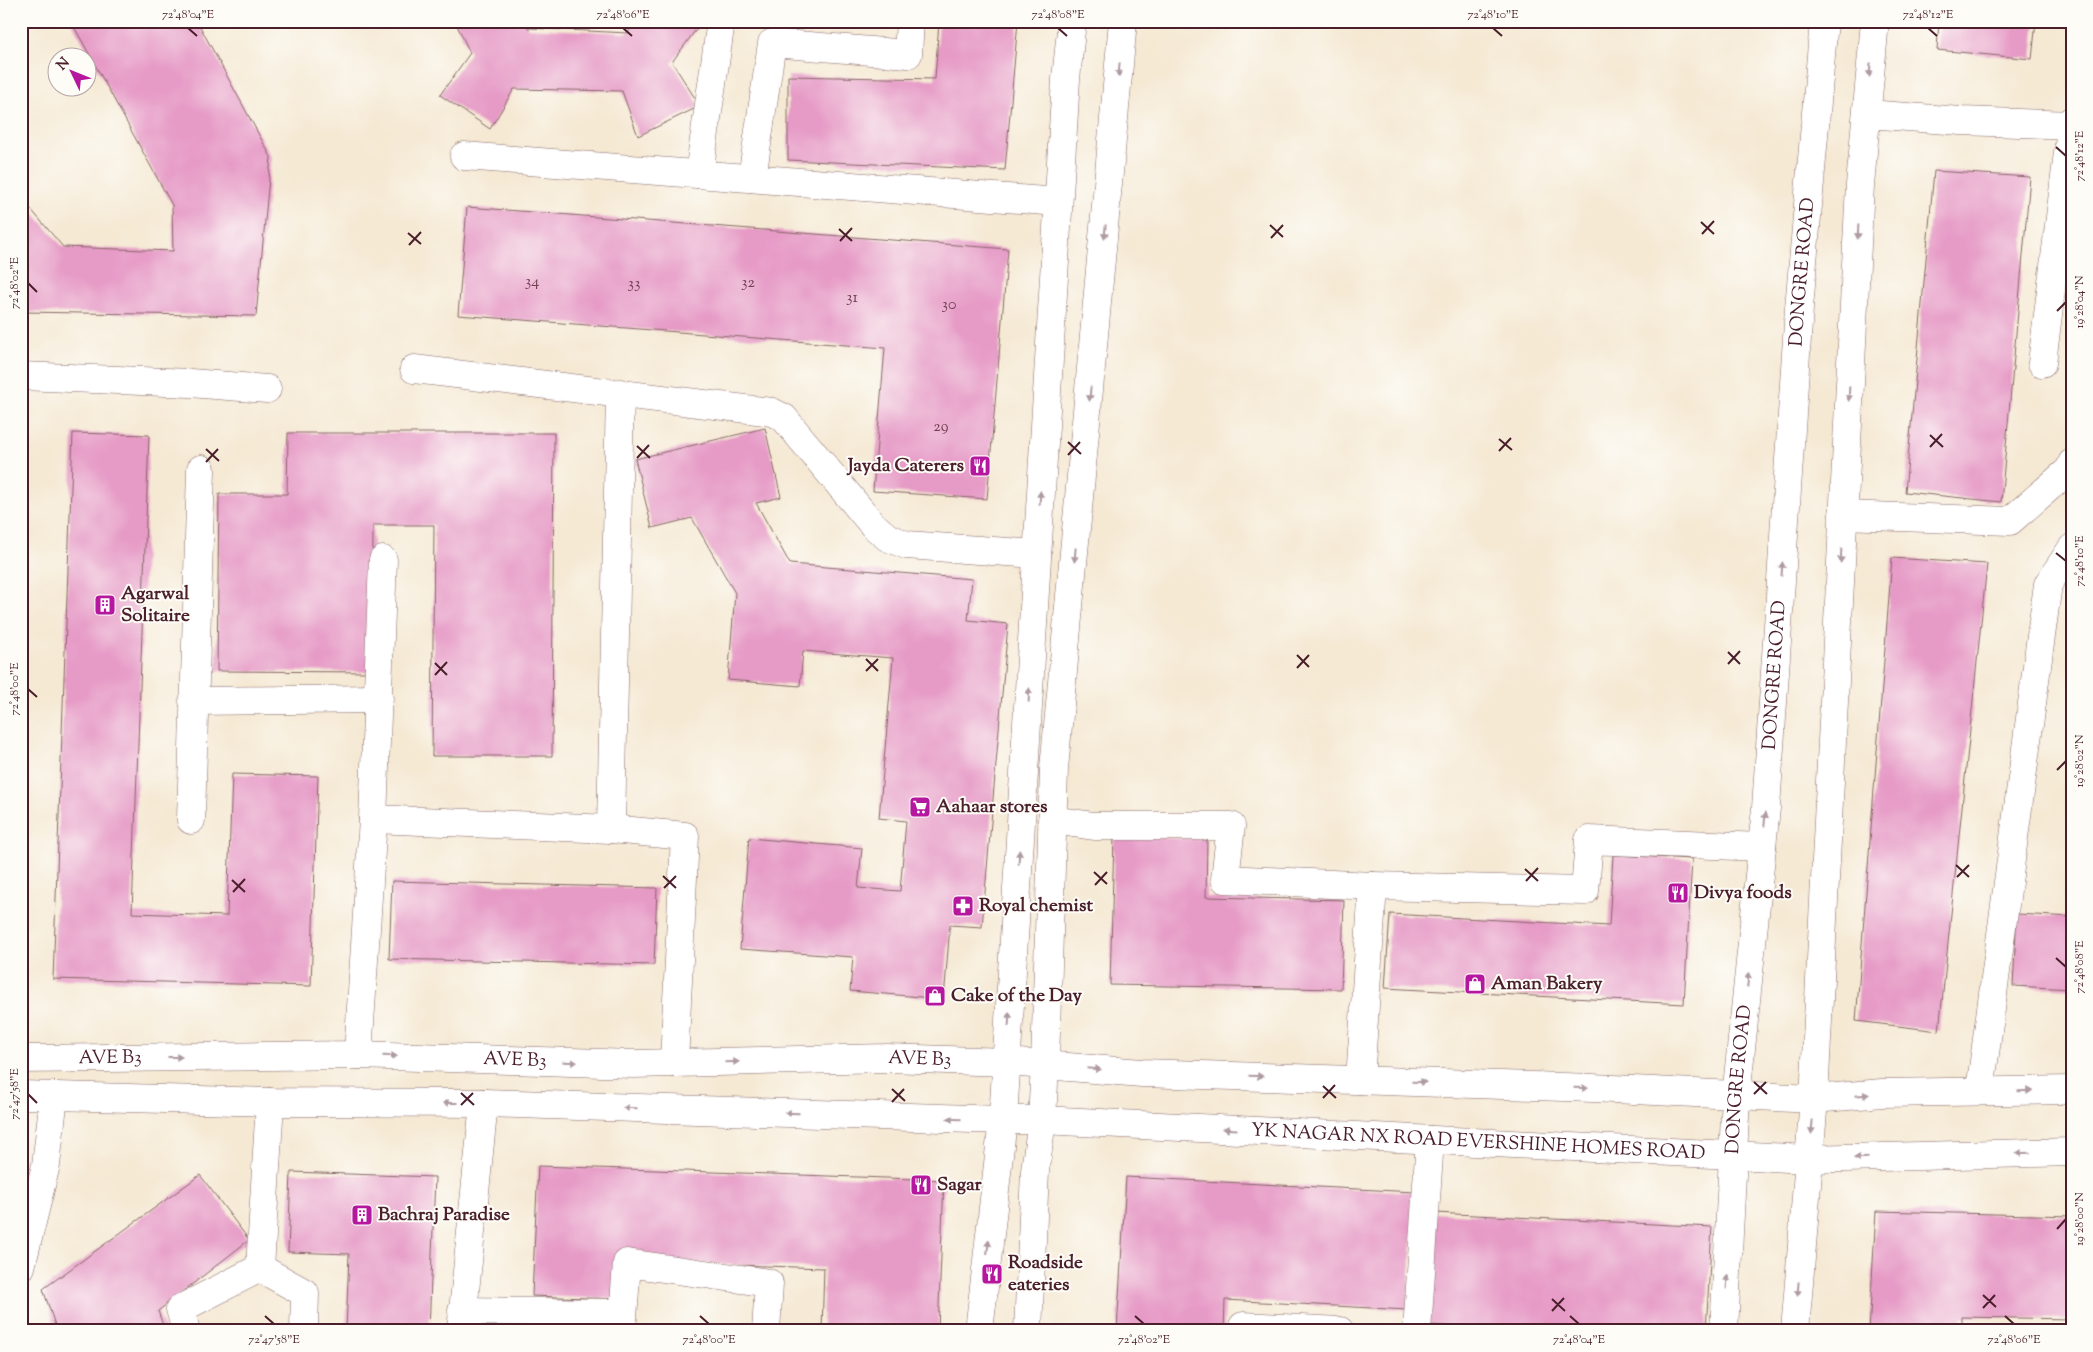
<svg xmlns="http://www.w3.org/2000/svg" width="2093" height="1352" viewBox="0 0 2093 1352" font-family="'Sorts Mill Goudy',serif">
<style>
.building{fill:#e69ac6}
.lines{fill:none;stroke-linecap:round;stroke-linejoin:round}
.minor-casing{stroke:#866666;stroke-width:29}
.minor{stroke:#fff;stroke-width:28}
.oneway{fill:#ae9aa0}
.ticks{fill:none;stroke:#4a1f2b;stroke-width:2}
.labels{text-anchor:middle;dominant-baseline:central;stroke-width:4;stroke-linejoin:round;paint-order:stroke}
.number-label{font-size:16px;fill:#713e52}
.street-label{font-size:19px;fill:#4a1f2b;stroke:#fdfcf7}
.poi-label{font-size:19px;font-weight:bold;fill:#4a1f2b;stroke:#fdfcf7;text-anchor:start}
.neatline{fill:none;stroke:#4a1f2b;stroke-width:2}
.ticks-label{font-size:12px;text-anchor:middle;fill:#4a1f2b}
</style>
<rect width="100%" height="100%" fill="#fdfcf7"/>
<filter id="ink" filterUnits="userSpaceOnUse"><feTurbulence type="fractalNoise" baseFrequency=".02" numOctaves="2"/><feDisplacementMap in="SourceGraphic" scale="10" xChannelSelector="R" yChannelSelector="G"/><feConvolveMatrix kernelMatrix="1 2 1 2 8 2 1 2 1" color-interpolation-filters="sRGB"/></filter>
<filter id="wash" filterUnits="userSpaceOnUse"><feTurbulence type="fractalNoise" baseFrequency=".0096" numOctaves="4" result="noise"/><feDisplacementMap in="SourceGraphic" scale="20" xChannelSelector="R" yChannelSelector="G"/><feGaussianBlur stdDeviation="1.12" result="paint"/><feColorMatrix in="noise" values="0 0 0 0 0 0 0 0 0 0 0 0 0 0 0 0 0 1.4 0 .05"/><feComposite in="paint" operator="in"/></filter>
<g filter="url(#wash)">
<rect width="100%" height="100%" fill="#f5e9d4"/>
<g id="blocks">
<path class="building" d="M 71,21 L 197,21 L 271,157 L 256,316 L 24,312 L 23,200 L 63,247 L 173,251 L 172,205 Z
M 455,21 L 524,21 L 528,28 L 628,33 L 634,21 L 698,21 L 701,23 L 672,62 L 700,106 L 638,136 L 622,91 L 514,89 L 490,129 L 440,95 L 470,53 Z
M 939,21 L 1018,21 L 1005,170 L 788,160 L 788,76 L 935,79 Z
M 1939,21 L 2036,21 L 2032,59 L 1937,50 Z
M 1934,171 L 2030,177 L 2001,502 L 1905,492 Z
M 467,207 L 1008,249 L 987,499 L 873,491 L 885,348 L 458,315 Z
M 765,428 L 781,497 L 756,503 L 790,564 L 972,579 L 968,620 L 1008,624 L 982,927 L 950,925 L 944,999 L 850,991 L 853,957 L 740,949 L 749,838 L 862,848 L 858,888 L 900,891 L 906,821 L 879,818 L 893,658 L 803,651 L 800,686 L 728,680 L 735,593 L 692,518 L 652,528 L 635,459 Z
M 73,433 L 149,435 L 132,913 L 227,916 L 232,774 L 318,776 L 311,986 L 53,979 Z
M 288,433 L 554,433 L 552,756 L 432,756 L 434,525 L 373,525 L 372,672 L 217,671 L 219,494 L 287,494 Z
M 1892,558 L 1987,564 L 1939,1031 L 1856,1021 Z
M 1114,837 L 1207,839 L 1206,897 L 1344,900 L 1341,989 L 1110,985 Z
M 1613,855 L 1692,859 L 1684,1004 L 1385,988 L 1390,914 L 1609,926 Z
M 392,881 L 657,888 L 654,965 L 389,959 Z
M 2017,914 L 2072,917 L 2072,989 L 2013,986 Z
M 538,1166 L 944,1180 L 938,1331 L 822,1331 L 824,1268 L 617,1261 L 615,1299 L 532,1296 Z
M 291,1172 L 435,1177 L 429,1331 L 346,1331 L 349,1254 L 288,1252 Z
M 200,1175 L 249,1240 L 158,1311 L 165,1331 L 57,1331 L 43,1289 Z
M 1126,1177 L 1415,1192 L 1408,1310 L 1225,1300 L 1224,1331 L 1117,1331 Z
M 1876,1211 L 2072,1216 L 2072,1319 L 1962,1317 L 1962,1331 L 1869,1331 Z
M 1435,1213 L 1712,1227 L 1706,1331 L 1532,1331 L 1428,1325 Z"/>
</g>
</g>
<g filter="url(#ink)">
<use href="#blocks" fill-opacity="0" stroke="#866666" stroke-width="1"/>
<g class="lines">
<g class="minor-casing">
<g id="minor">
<path d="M 1867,114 L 1961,121 L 2072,125"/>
<path d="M 464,156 L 1058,202"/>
<path d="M 699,174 L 721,21"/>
<path d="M 752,178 L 772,43 L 908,54 L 910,21"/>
<path d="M 2042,363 L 2072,120"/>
<path d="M 414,369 L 772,412 L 784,418 L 873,525 L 887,537 L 906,545 L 1037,554"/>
<path d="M 21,376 L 190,383 L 267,389"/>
<path d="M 1843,515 L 2010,521 L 2069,470 L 2072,463"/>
<path d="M 193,701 L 379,699"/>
<path d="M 373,819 L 611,829 L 685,836 L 674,1063"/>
<path d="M 191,820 L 201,469"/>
<path d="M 1052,820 L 1094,826 L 1231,826 L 1225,879 L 1373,886"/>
<path d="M 611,829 L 620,393"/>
<path d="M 358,1055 L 373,819 L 383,560"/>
<path id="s1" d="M 21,1059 L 358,1055 L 633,1064 L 887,1058 L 1007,1062 L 1142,1073 L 1593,1088 L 1814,1099 L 1882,1093 L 2072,1090"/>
<path d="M 1360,1080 L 1373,886 L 1585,891 L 1589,840 L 1762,847"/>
<path d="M 1980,1091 L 2048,584 L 2072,548"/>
<path id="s2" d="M 21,1095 L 270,1102 L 484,1103 L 1003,1120 L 1042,1120 L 1809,1159 L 2072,1152"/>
<path d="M 21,1267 L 46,1165 L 54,1096"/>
<path d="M 260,1268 L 270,1102"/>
<path d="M 260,1268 L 305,1293 L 304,1331"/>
<path d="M 462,1311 L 621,1313"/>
<path d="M 186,1331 L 180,1309 L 260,1268"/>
<path d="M 461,1331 L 484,1103"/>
<path d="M 622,1331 L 627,1263 L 769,1283 L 766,1331"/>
<path d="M 979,1331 L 1003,1120 L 1066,79 L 1072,21"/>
<path d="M 1028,1331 L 1035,1171 L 1042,1120 L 1045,1064 L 1054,769 L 1123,21"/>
<path d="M 1242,1331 L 1243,1326 L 1340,1331"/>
<path d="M 1417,1331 L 1430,1140"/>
<path id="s3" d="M 1724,1331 L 1736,1097 L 1766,808 L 1799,308 L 1824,21"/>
<path d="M 1795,1331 L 1814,1099 L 1860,185 L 1875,21"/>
</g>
</g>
<use href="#minor" class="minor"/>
</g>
<defs><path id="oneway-solid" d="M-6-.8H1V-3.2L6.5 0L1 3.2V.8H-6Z" transform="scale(1.25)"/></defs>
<g class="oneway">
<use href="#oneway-solid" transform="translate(1119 70) rotate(95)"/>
<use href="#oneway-solid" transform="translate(1870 70) rotate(95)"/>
<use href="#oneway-solid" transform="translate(1105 232) rotate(95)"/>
<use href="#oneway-solid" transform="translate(1858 232) rotate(93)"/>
<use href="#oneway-solid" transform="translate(1090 394) rotate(95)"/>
<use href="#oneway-solid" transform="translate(1849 394) rotate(93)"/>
<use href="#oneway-solid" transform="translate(1040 498) rotate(-87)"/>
<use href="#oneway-solid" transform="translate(1075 555) rotate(95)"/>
<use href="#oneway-solid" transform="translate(1841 556) rotate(93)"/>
<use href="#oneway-solid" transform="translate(1782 569) rotate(-86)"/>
<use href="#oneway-solid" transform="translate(1029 695) rotate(-87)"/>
<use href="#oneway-solid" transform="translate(1765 819) rotate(-84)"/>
<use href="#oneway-solid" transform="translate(1019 857) rotate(-87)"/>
<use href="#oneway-solid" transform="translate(1748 980) rotate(-84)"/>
<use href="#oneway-solid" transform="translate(1009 1019) rotate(-87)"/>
<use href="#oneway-solid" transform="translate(390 1056) rotate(2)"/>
<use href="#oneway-solid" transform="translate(175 1057)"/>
<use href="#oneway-solid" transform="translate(570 1062) rotate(2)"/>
<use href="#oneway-solid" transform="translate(732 1062) rotate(-1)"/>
<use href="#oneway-solid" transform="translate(1094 1069) rotate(5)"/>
<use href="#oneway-solid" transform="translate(1256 1076) rotate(2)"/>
<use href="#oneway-solid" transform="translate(1419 1082) rotate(2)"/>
<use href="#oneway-solid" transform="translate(1581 1088) rotate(2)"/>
<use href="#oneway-solid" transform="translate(2025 1091) rotate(-1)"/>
<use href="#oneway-solid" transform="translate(1862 1095) rotate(-5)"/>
<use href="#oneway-solid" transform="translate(450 1103) rotate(-180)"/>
<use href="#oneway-solid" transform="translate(630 1108) rotate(-178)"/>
<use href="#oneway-solid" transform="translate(792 1113) rotate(-178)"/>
<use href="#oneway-solid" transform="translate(954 1119) rotate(-178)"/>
<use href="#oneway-solid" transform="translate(1812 1127) rotate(95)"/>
<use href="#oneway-solid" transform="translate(1230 1129) rotate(-177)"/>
<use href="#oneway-solid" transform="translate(2023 1153) rotate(178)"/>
<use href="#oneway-solid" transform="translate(1861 1158) rotate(178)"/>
<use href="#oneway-solid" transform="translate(988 1247) rotate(-83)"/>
<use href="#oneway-solid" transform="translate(1727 1282) rotate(-87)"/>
<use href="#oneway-solid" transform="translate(1798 1289) rotate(95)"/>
</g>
</g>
<path class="ticks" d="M 188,28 L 197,36M 623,28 L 632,36M 1058,28 L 1067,36M 1493,28 L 1502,36M 1928,28 L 1937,36M 2056,147 L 2066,156M 1701,222 L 1714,234M 1270,225 L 1283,237M 839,229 L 852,241M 408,233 L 421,244M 1702,234 L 1714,221M 1271,238 L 1283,225M 840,241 L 852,228M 409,245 L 421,232M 28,283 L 37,292M 2057,311 L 2066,302M 1930,435 L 1943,447M 1499,439 L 1512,450M 1068,442 L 1081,454M 637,446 L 650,458M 1930,447 L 1942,434M 206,449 L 219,461M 1499,451 L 1511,438M 1068,455 L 1080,442M 637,458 L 649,445M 206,462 L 218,449M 2056,553 L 2066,561M 1728,652 L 1740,664M 1297,655 L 1309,667M 866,659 L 878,671M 435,663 L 447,675M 1728,664 L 1740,651M 1297,668 L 1309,655M 866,671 L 878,659M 435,675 L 447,662M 28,689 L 37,697M 2057,770 L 2066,761M 1956,865 L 1969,877M 1525,869 L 1538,881M 1094,872 L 1107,884M 663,876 L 676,888M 1957,877 L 1969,865M 232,880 L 245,892M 1526,881 L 1538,868M 1095,885 L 1107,872M 664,888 L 676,876M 233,892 L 245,879M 2056,958 L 2066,967M 1754,1082 L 1767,1094M 1323,1086 L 1336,1098M 892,1089 L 905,1101M 461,1093 L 474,1105M 28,1094 L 37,1103M 1754,1094 L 1766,1082M 1323,1098 L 1335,1085M 892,1102 L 904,1089M 461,1105 L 473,1093M 2057,1229 L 2066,1219M 1983,1295 L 1996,1307M 1552,1299 L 1565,1311M 1983,1308 L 1995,1295M 1552,1311 L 1564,1298M 265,1316 L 274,1324M 700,1316 L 709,1324M 1135,1316 L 1144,1324M 1570,1316 L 1579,1324M 2005,1316 L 2014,1324"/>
<defs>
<g id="restaurant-square" transform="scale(1.125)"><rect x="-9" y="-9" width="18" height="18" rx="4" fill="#b5179e" stroke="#fdfcf7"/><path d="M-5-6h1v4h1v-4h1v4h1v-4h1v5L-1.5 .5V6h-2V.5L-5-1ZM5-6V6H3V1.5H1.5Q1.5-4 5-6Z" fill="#fff"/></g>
<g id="building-square" transform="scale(1.125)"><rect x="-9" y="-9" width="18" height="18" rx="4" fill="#b5179e" stroke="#fdfcf7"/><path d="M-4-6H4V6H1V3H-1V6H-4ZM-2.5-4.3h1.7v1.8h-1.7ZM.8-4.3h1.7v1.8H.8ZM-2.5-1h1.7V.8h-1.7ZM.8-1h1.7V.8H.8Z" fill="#fff"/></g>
<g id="supermarket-square" transform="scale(1.125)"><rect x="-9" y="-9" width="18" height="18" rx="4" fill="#b5179e" stroke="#fdfcf7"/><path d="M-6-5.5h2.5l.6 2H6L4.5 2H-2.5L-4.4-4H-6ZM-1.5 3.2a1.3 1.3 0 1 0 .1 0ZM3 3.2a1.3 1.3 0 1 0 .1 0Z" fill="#fff"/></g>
<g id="pharmacy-square" transform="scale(1.125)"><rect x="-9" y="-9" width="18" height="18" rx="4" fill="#b5179e" stroke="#fdfcf7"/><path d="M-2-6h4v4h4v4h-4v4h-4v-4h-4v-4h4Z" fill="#fff"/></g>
<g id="shop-square" transform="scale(1.125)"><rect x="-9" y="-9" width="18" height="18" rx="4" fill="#b5179e" stroke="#fdfcf7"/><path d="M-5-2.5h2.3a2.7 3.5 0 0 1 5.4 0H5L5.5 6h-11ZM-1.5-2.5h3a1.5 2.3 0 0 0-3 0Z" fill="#fff"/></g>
</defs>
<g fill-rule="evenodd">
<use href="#restaurant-square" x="980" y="466"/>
<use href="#building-square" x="105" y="605"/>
<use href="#supermarket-square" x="920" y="807"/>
<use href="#restaurant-square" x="1678" y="893"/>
<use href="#pharmacy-square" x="963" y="906"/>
<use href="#shop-square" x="1475" y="984"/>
<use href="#shop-square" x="935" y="996"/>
<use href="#restaurant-square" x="921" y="1185"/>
<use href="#building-square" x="362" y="1215"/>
<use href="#restaurant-square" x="992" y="1274"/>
</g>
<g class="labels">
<g class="number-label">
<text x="532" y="282">34</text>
<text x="748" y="283">32</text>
<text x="634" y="284">33</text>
<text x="852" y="298">31</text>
<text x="949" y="305">30</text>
<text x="941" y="427">29</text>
</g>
<g class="street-label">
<text stroke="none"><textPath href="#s3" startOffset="1062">DONGRE ROAD</textPath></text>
<text stroke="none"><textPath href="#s3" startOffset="658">DONGRE ROAD</textPath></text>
<text stroke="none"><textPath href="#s1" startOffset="89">AVE B3</textPath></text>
<text stroke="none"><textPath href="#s1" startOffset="899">AVE B3</textPath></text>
<text stroke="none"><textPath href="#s1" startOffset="494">AVE B3</textPath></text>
<text stroke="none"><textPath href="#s3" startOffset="252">DONGRE ROAD</textPath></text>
<text stroke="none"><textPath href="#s2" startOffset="1458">YK NAGAR NX ROAD EVERSHINE HOMES ROAD</textPath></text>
</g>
<g class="poi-label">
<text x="964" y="466" text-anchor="end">Jayda Caterers</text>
<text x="121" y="594">Agarwal<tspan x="121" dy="22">Solitaire</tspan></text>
<text x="936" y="807">Aahaar stores</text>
<text x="1694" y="893">Divya foods</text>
<text x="979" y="906">Royal chemist</text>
<text x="1491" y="984">Aman Bakery</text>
<text x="951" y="996">Cake of the Day</text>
<text x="937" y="1185">Sagar</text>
<text x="378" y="1215">Bachraj Paradise</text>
<text x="1008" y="1263">Roadside<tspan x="1008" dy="22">eateries</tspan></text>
</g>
</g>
<rect width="2093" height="1352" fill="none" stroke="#fdfcf7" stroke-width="55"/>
<g transform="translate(72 72) rotate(313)"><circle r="24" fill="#fdfcf7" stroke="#b5a4a5"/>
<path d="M0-4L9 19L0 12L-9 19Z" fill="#b5179e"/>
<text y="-8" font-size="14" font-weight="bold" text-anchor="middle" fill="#4a1f2b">N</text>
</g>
<rect x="28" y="28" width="2038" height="1296" class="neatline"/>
<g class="ticks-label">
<text x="188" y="18">72°48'04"E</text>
<text x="623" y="18">72°48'06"E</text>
<text x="1058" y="18">72°48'08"E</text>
<text x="1493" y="18">72°48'10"E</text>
<text x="1928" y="18">72°48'12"E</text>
<text transform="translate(2079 156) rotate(-90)" y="4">72°48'12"E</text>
<text transform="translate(14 283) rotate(-90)" y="4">72°48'02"E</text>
<text transform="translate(2079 302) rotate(-90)" y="4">19°28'04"N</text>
<text transform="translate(2079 561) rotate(-90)" y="4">72°48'10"E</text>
<text transform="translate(14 689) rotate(-90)" y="4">72°48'00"E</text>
<text transform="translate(2079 761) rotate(-90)" y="4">19°28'02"N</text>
<text transform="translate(2079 967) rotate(-90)" y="4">72°48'08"E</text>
<text transform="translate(14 1094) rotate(-90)" y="4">72°47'58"E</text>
<text transform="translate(2079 1219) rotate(-90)" y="4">19°28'00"N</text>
<text x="274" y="1343">72°47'58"E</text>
<text x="709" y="1343">72°48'00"E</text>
<text x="1144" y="1343">72°48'02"E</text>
<text x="1579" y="1343">72°48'04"E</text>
<text x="2014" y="1343">72°48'06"E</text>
</g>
</svg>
